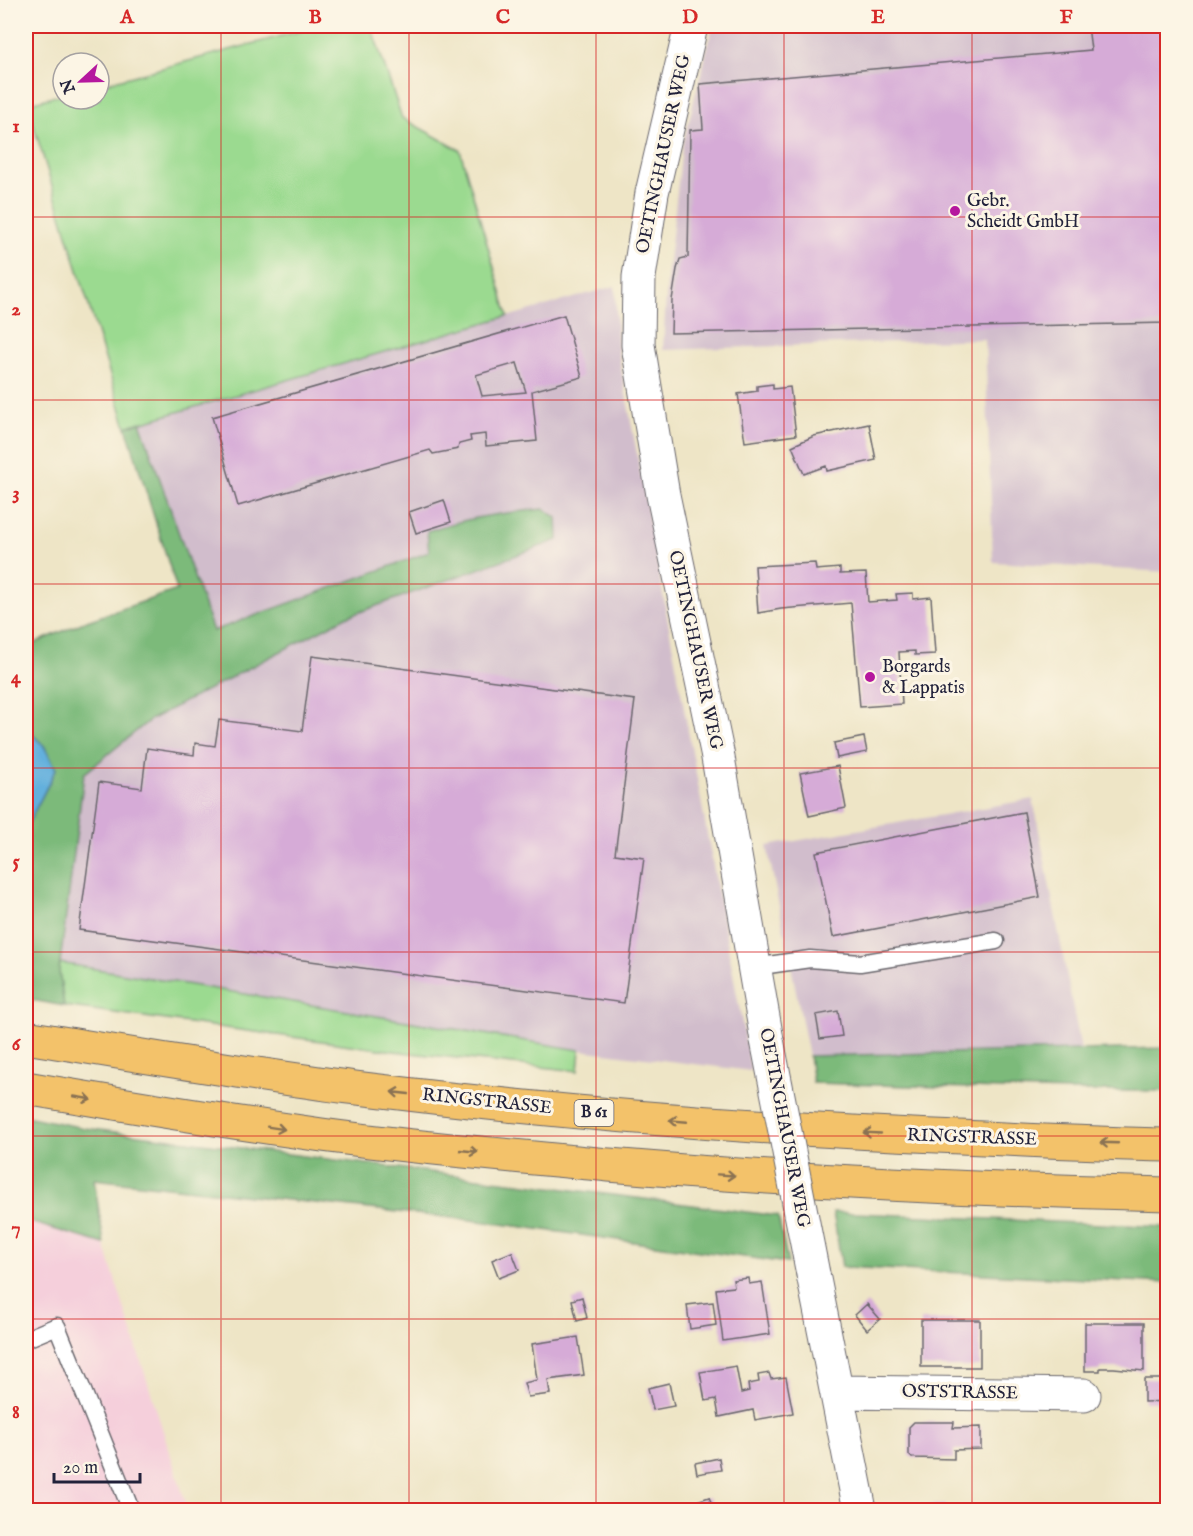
<svg xmlns="http://www.w3.org/2000/svg" width="1193" height="1536" viewBox="0 0 1193 1536" font-family="'IM FELL English',serif">
<style>
.built{fill:#f5cfdb}
.industrial{fill:#d1bdcc}
.green{fill:#9bda90;stroke:#5e7e66;stroke-width:1.5}
.forest{fill:#7cba7a;stroke:#4f6e5a;stroke-width:1.5}
.water{fill:#64b0dd;stroke:#43698c;stroke-width:1.5}
.building{fill:#d6abd7;fill-rule:evenodd}
.lines{fill:none;stroke-linecap:round;stroke-linejoin:round}
.lane-casing{stroke:#69666c;stroke-width:19}
.street-casing{stroke:#69666c;stroke-width:35}
.highway-casing{stroke:#69666c;stroke-width:35}
.lane{stroke:#fff;stroke-width:16}
.street{stroke:#fff;stroke-width:33}
.highway{stroke:#f3c26a;stroke-width:33}
.street-bridge-casing{stroke:#69666c;stroke-width:35;stroke-linecap:butt}
.street-bridge{stroke:#fff;stroke-width:33}
.oneway{stroke:#8a7252}
.grid{fill:none;stroke:#d62828;stroke-width:1.5;stroke-opacity:0.55}
.poi-dot{fill:#b5179e;stroke:#fcf5e5;stroke-width:2}
.labels{text-anchor:middle;dominant-baseline:central;stroke-width:6;stroke-linejoin:round;paint-order:stroke}
.shield{fill:#fcf5e5;stroke:#63616e;stroke-width:1.5}
.shield-label{font-size:16px;font-weight:bold;fill:#22223b}
.street-label{font-size:18px;fill:#22223b;stroke:#fcf5e5}
.poi-label{font-size:18px;fill:#22223b;stroke:#fcf5e5;text-anchor:start}
.neatline{fill:none;stroke:#d62828;stroke-width:2}
.grid-label{font-size:20px;text-anchor:middle;font-weight:bold;fill:#d62828}
</style>
<rect width="100%" height="100%" fill="#fcf5e5"/>
<filter id="ink" filterUnits="userSpaceOnUse"><feTurbulence type="fractalNoise" baseFrequency=".0167" numOctaves="2"/><feDisplacementMap in="SourceGraphic" scale="12" xChannelSelector="R" yChannelSelector="G"/><feConvolveMatrix kernelMatrix="1 2 1 2 8 2 1 2 1" color-interpolation-filters="sRGB"/></filter>
<filter id="wash" filterUnits="userSpaceOnUse"><feTurbulence type="fractalNoise" baseFrequency=".008" numOctaves="4" result="noise"/><feDisplacementMap in="SourceGraphic" scale="24" xChannelSelector="R" yChannelSelector="G"/><feGaussianBlur stdDeviation="1.35" result="paint"/><feColorMatrix in="noise" values="0 0 0 0 0 0 0 0 0 0 0 0 0 0 0 0 0 1.4 0 .05"/><feComposite in="paint" operator="in"/></filter>
<g filter="url(#wash)">
<rect width="100%" height="100%" fill="#eee5c6"/>
<path class="built" d="M 26,1221 L 104,1244 L 188,1510 L 26,1510 Z"/>
<path class="industrial" d="M 713,26 L 1167,26 L 1167,572 L 993,562 L 985,339 L 663,350 L 667,280 L 682,148 Z
M 615,286 L 618,351 L 751,1071 L 580,1050 L 60,963 L 84,774 L 150,720 L 229,675 L 140,422 Z
M 1033,799 L 1081,1050 L 809,1056 L 767,846 Z"/>
<path class="green" d="M 319,26 L 371,26 L 402,118 L 460,150 L 508,316 L 126,427 L 27,104 L 63,94 L 63,99 L 99,99 L 99,85 Z
M 60,963 L 580,1050 L 578,1071 L 401,1052 L 64,1006 L 59,971 Z"/>
<path class="forest" d="M 140,422 L 213,631 L 429,552 L 427,531 C 466,518 504,512 545,509 L 557,518 L 558,540 L 346,617 L 150,720 L 84,774 L 59,971 L 64,1006 L 26,999 L 26,828 L 56,769 L 44,746 L 26,728 L 26,647 L 84,622 L 177,590 L 126,427 Z
M 1167,1048 L 1167,1091 L 1070,1091 L 813,1083 L 809,1056 Z
M 26,1116 L 84,1128 L 778,1216 L 788,1263 L 471,1220 L 94,1179 L 104,1244 L 26,1221 Z
M 833,1212 L 1167,1227 L 1167,1283 L 842,1267 Z"/>
<path class="water" d="M 26,728 L 44,746 L 56,769 L 26,828 Z"/>
<g id="blocks">
<path class="building" d="M 1088,26 L 1168,26 L 1168,323 L 671,333 L 672,300 L 677,269 L 680,259 L 688,257 L 690,130 L 703,129 L 700,84 L 1091,50 Z
M 564,315 L 582,377 L 532,391 L 537,441 L 486,446 L 485,434 L 470,436 L 471,441 L 459,444 L 458,449 L 433,454 L 430,450 L 238,506 L 212,417 ZM 517,363 L 526,392 L 482,396 L 476,375 Z
M 773,384 L 773,389 L 790,387 L 796,435 L 745,442 L 738,394 L 757,391 L 757,386 Z
M 869,424 L 876,460 L 827,471 L 826,466 L 804,474 L 792,446 L 814,436 Z
M 444,500 L 451,522 L 416,533 L 409,512 Z
M 815,563 L 816,570 L 840,568 L 840,574 L 866,573 L 868,602 L 897,600 L 896,594 L 913,593 L 913,599 L 931,597 L 935,654 L 915,655 L 915,651 L 899,652 L 902,704 L 860,707 L 851,603 L 781,609 L 758,613 L 755,566 Z
M 312,656 L 635,700 L 615,854 L 644,858 L 624,1003 L 79,930 L 99,782 L 142,788 L 147,748 L 194,755 L 195,743 L 215,746 L 219,720 L 302,731 Z
M 864,737 L 867,752 L 837,758 L 834,743 Z
M 838,766 L 846,808 L 809,816 L 800,773 Z
M 1024,812 L 1040,897 L 833,937 L 816,852 Z
M 838,1011 L 842,1036 L 820,1039 L 816,1015 Z
M 512,1252 L 519,1270 L 499,1278 L 492,1260 Z
M 748,1278 L 749,1284 L 762,1282 L 770,1334 L 723,1341 L 716,1289 L 734,1287 L 733,1280 Z
M 582,1297 L 587,1318 L 577,1321 L 572,1300 Z
M 713,1302 L 716,1325 L 690,1329 L 687,1305 Z
M 867,1304 L 880,1319 L 867,1330 L 855,1315 Z
M 921,1320 L 980,1320 L 980,1367 L 921,1367 Z
M 1085,1323 L 1144,1323 L 1144,1371 L 1114,1368 L 1100,1368 L 1100,1371 L 1085,1371 Z
M 578,1337 L 584,1375 L 548,1380 L 550,1394 L 528,1397 L 524,1383 L 537,1380 L 532,1344 Z
M 736,1366 L 741,1393 L 749,1391 L 748,1384 L 759,1382 L 758,1375 L 769,1373 L 771,1379 L 786,1377 L 793,1413 L 755,1420 L 753,1410 L 719,1417 L 716,1399 L 705,1401 L 700,1372 Z
M 1144,1379 L 1168,1379 L 1168,1401 L 1144,1402 Z
M 669,1383 L 674,1406 L 653,1410 L 648,1388 Z
M 914,1422 L 954,1422 L 953,1428 L 981,1427 L 981,1449 L 954,1450 L 954,1459 L 912,1458 L 909,1455 L 909,1427 Z
M 719,1458 L 721,1470 L 697,1474 L 695,1463 Z
M 709,1497 L 714,1510 L 678,1510 L 677,1508 Z
M 922,1505 L 946,1505 L 946,1510 L 922,1510 Z
M 1084,1505 L 1101,1505 L 1101,1510 L 1084,1510 Z"/>
</g>
</g>
<g filter="url(#ink)">
<use href="#blocks" fill-opacity="0" stroke="#69666c" stroke-width="1.5"/>
<g class="lines">
<g class="lane-casing">
<path id="lane" d="M 754,967 L 810,959 L 860,963 L 996,941
M 26,1339 L 57,1326 L 131,1510"/>
</g>
<g class="street-casing">
<path id="street" d="M 691,26 L 652,193 L 639,277 L 638,345 L 663,495 L 717,752 L 767,1040
M 813,1274 L 860,1510
M 837,1392 L 1084,1395"/>
</g>
<g class="highway-casing">
<path id="highway" d="M 26,1037 C 136,1055 246,1074 356,1088 C 564,1114 773,1130 983,1138 C 1044,1141 1106,1144 1168,1145
M 26,1088 C 124,1105 223,1121 322,1135 C 417,1148 513,1156 609,1165 C 795,1181 981,1190 1168,1194"/>
</g>
<use href="#lane" class="lane"/>
<use href="#street" class="street"/>
<use href="#highway" class="highway"/>
<g class="street-bridge-casing">
<path id="street-bridge" d="M 767,1040 L 813,1274"/>
</g>
<use href="#street-bridge" class="street-bridge"/>
</g>
<defs><path id="oneway-shaft" d="M-6 0H5M1.5-3L5.5 0L1.5 3" fill="none" stroke-width="1.6" stroke-linecap="round" stroke-linejoin="round" transform="scale(1.5)"/></defs>
<g class="oneway">
<use href="#oneway-shaft" transform="translate(400 1093) rotate(-174)"/>
<use href="#oneway-shaft" transform="translate(83 1098) rotate(10)"/>
<use href="#oneway-shaft" transform="translate(678 1121) rotate(-175)"/>
<use href="#oneway-shaft" transform="translate(276 1128) rotate(9)"/>
<use href="#oneway-shaft" transform="translate(872 1133) rotate(-177)"/>
<use href="#oneway-shaft" transform="translate(1109 1143) rotate(-178)"/>
<use href="#oneway-shaft" transform="translate(469 1151) rotate(6)"/>
<use href="#oneway-shaft" transform="translate(726 1175) rotate(4)"/>
</g>
</g>
<path class="grid" d="M 221,26 L 221,1510M 409,26 L 409,1510M 596,26 L 596,1510M 784,26 L 784,1510M 972,26 L 972,1510M 26,217 L 1168,217M 26,400 L 1168,400M 26,584 L 1168,584M 26,768 L 1168,768M 26,952 L 1168,952M 26,1136 L 1168,1136M 26,1319 L 1168,1319"/>
<g class="poi-dot">
<circle cx="955" cy="211" r="6"/>
<circle cx="870" cy="677" r="6"/>
</g>
<g class="labels">
<rect class="shield" x="574.5" y="1100" width="39" height="26" rx="4.5"/>
<g class="shield-label">
<text x="594" y="1113">B 61</text>
</g>
<g class="street-label">
<text transform="translate(664 154) rotate(-78)">OETINGHAUSER WEG</text>
<text transform="translate(695 650) rotate(78)">OETINGHAUSER WEG</text>
<text transform="translate(487 1102) rotate(6)">RINGSTRASSE</text>
<text transform="translate(784 1128) rotate(79)">OETINGHAUSER WEG</text>
<text transform="translate(972 1138) rotate(2)">RINGSTRASSE</text>
<text transform="translate(960 1393) rotate(1)">OSTSTRASSE</text>
</g>
<g class="poi-label">
<text x="967" y="201">Gebr.<tspan x="967" dy="21">Scheidt GmbH</tspan></text>
<text x="882" y="667">Borgards<tspan x="882" dy="21">&amp; Lappatis</tspan></text>
</g>
</g>
<rect width="1193" height="1536" fill="none" stroke="#fcf5e5" stroke-width="66"/>
<g transform="translate(81 81) rotate(248)"><circle r="28" fill="#fcf5e5" stroke="#a5a1a1" stroke-width="1.5"/>
<path d="M0-4.5L10 22L0 15L-10 22Z" fill="#b5179e"/>
<text y="-9" font-size="16" font-weight="bold" text-anchor="middle" fill="#22223b">N</text>
</g>
<path d="M54 1473v9h86v-9" fill="none" stroke="#22223b" stroke-width="3"/>
<text x="63" y="1473" font-size="18" fill="#22223b" stroke="#fcf5e5" stroke-width="4.5" paint-order="stroke">20 m</text>
<rect x="33" y="33" width="1127" height="1470" class="neatline"/>
<g class="grid-label">
<text x="127" y="23">A</text>
<text x="315" y="23">B</text>
<text x="503" y="23">C</text>
<text x="690" y="23">D</text>
<text x="878" y="23">E</text>
<text x="1066" y="23">F</text>
<text x="16" y="132">1</text>
<text x="16" y="315">2</text>
<text x="16" y="499">3</text>
<text x="16" y="683">4</text>
<text x="16" y="867">5</text>
<text x="16" y="1050">6</text>
<text x="16" y="1234">7</text>
<text x="16" y="1418">8</text>
</g>
</svg>
